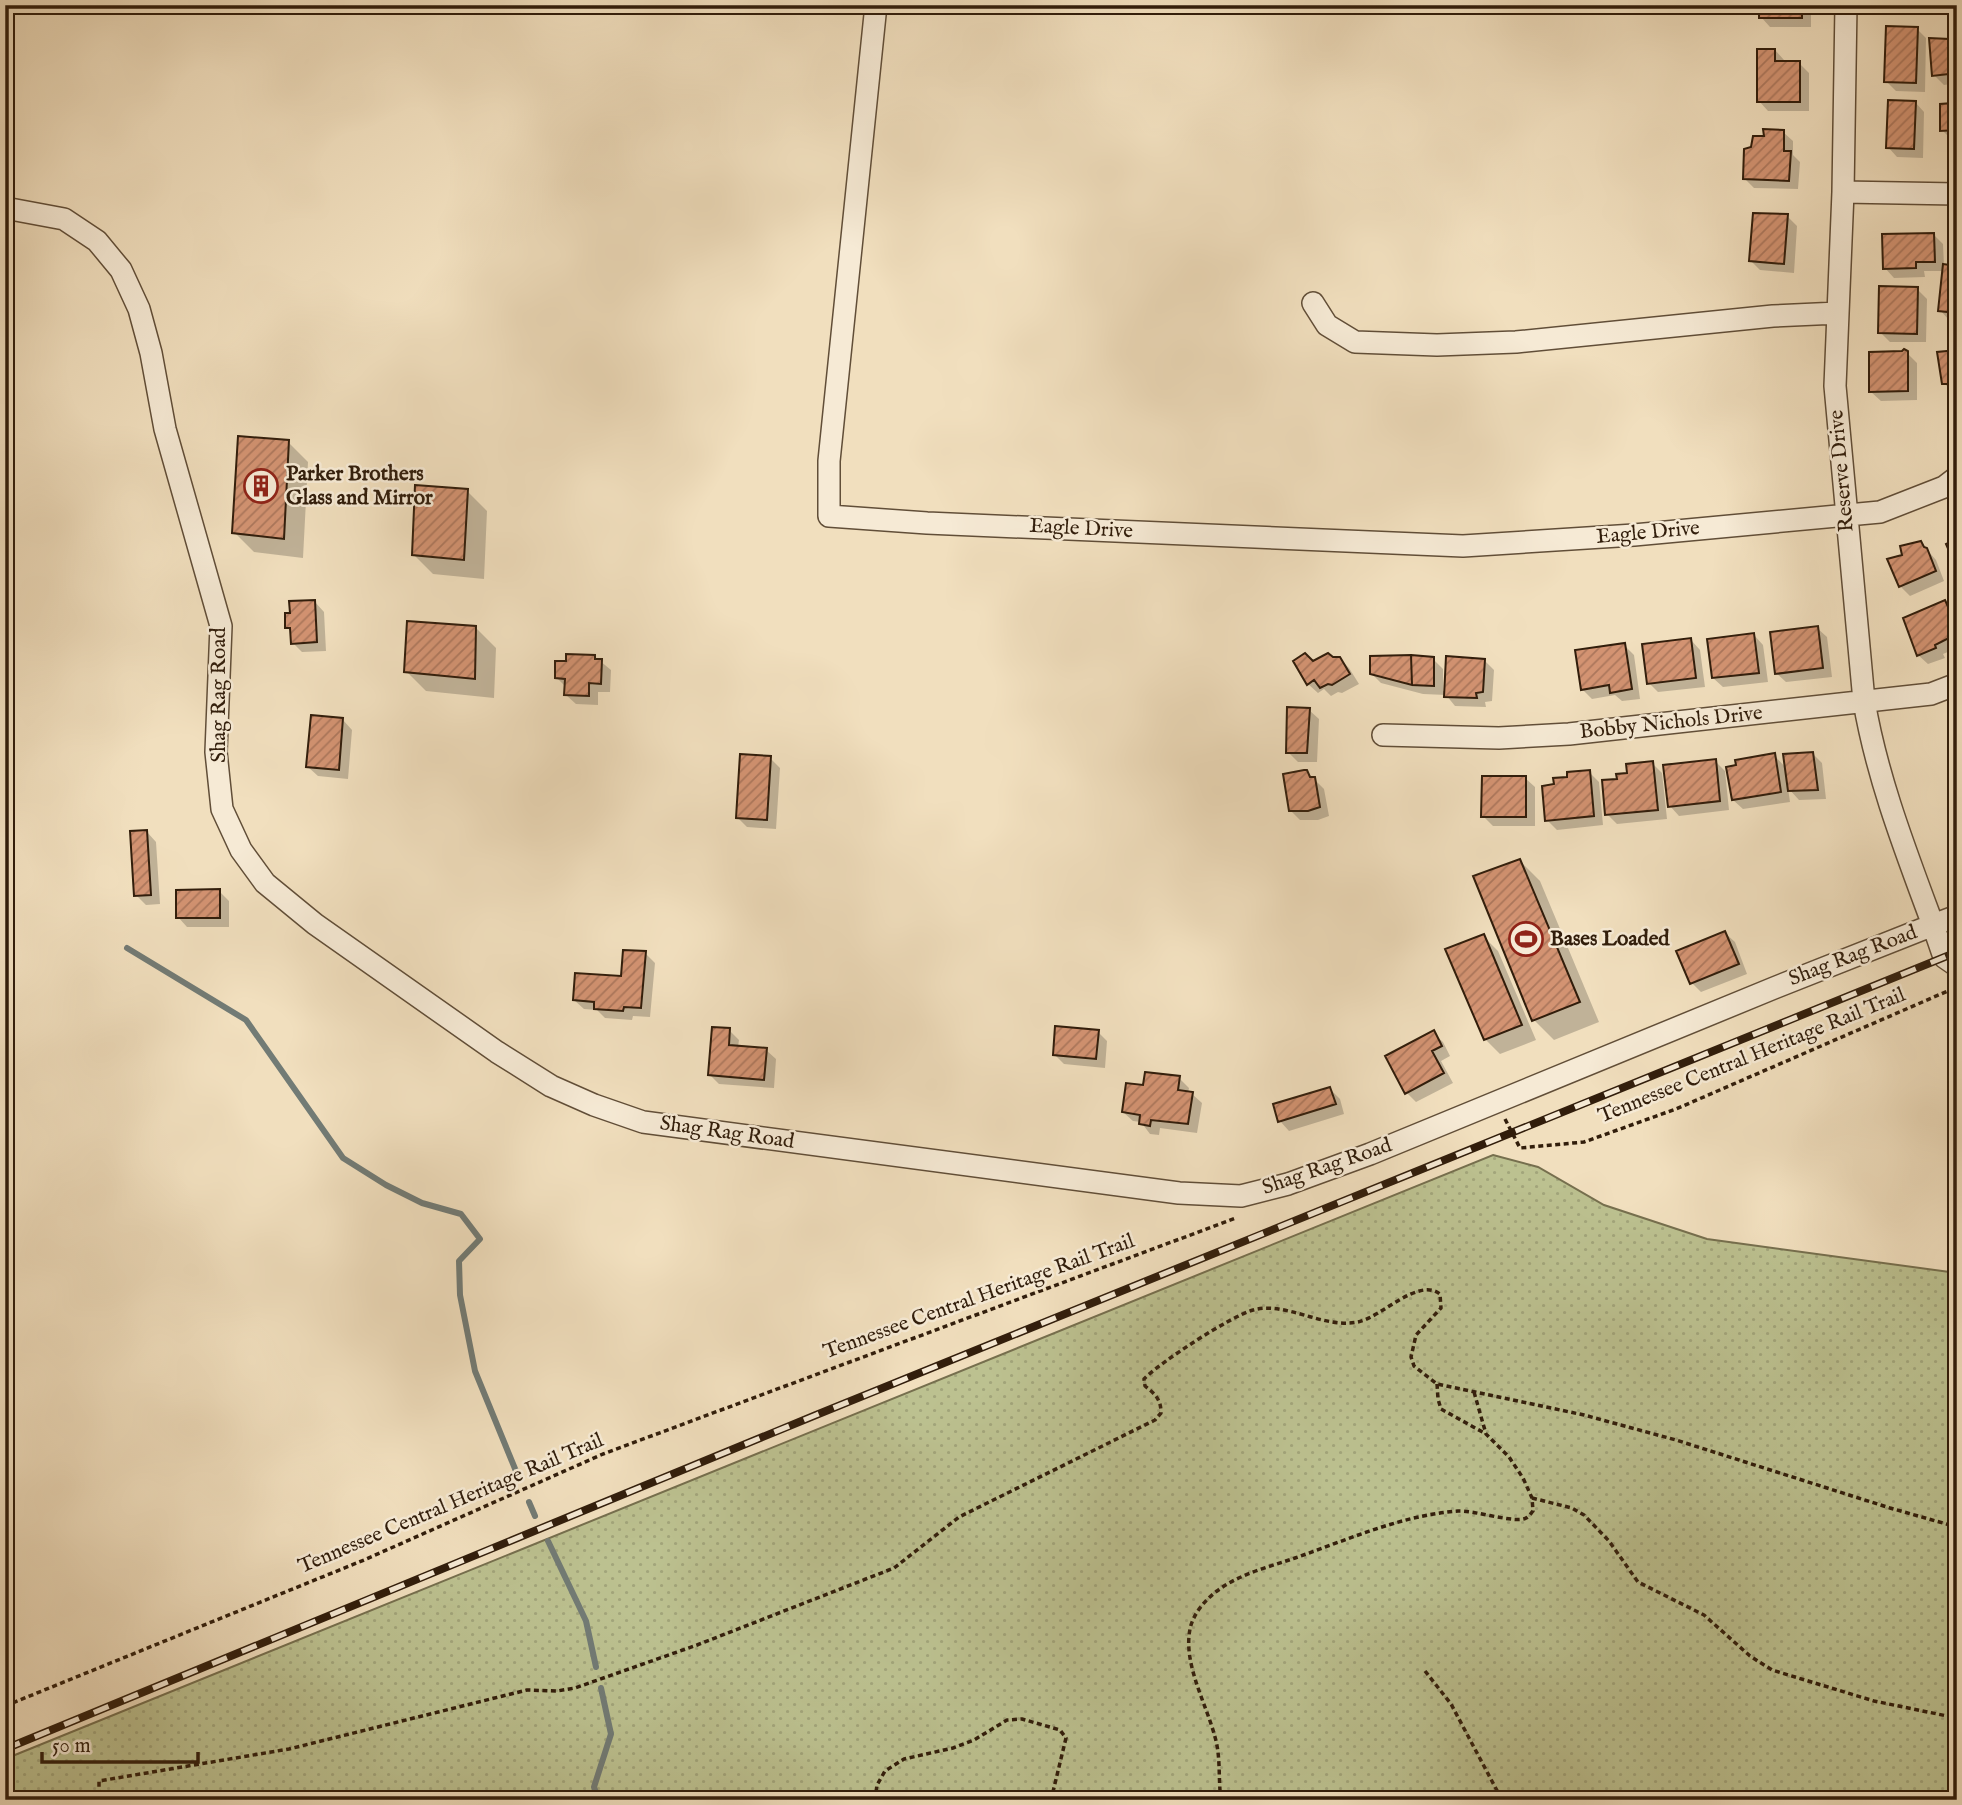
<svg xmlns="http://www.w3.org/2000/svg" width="1962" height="1805" viewBox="0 0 1962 1805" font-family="'IM FELL English',serif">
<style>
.grass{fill:url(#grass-dots);stroke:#766f4e;stroke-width:2}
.shadow{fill:#0003}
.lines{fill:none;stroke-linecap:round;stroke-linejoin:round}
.stream{stroke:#727b75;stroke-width:6}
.building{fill:url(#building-hatch);stroke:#311d0b;stroke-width:2}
.minor-casing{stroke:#614e38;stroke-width:24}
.path{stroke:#311d0b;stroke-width:3.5;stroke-dasharray:5 3.5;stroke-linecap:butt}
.minor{stroke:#f6ead5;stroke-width:21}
.rail-casing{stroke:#311d0b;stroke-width:8}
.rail{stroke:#f6ead5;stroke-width:5;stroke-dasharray:16;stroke-linecap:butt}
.labels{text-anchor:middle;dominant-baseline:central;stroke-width:5;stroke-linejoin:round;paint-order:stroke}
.street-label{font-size:21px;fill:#311d0b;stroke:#f6ead5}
.poi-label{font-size:21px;font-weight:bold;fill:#311d0b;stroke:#f6ead5;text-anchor:start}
</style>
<defs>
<pattern id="grass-dots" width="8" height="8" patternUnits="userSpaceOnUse" patternTransform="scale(1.75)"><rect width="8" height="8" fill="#bcc190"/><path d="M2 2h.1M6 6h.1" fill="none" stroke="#a2a57b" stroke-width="1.8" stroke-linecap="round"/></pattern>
<pattern id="building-hatch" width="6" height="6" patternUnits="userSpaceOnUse" patternTransform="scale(1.75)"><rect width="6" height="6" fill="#d39372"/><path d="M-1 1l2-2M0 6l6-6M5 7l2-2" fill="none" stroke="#ac775c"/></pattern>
</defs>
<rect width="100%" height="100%" fill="#f1dfbe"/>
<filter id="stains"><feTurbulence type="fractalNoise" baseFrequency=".00286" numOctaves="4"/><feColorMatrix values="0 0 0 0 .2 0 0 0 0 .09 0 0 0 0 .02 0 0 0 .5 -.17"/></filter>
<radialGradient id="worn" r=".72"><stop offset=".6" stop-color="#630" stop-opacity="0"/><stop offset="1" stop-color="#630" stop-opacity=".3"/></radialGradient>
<path class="grass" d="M 1493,1155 L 1538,1167 L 1604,1205 L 1707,1239 L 1957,1273 L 1957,1800 L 5,1800 L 5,1759 Z"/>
<path class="shadow" d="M 1761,5 L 1811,5 L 1811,27 L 1770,27 L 1761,17 Z
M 1917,29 L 1926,38 L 1925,92 L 1896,91 L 1886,81 Z
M 1948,41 L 1957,49 L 1957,83 L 1944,85 L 1934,75 Z
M 1775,50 L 1784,60 L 1784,63 L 1799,63 L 1809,73 L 1809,111 L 1768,111 L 1759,101 Z
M 1957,93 L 1957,140 L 1952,140 L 1942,130 L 1955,105 Z
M 1915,102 L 1924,112 L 1923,158 L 1897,157 L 1888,147 Z
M 1783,132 L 1793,141 L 1793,155 L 1800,162 L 1798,189 L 1754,188 L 1745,179 L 1766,138 Z
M 1787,216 L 1797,226 L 1794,273 L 1760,270 L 1751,261 Z
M 1933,234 L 1943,244 L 1944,266 L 1957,268 L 1957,321 L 1949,320 L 1940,310 L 1944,271 L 1924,271 L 1925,277 L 1894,278 L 1885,268 Z
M 1917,289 L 1927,299 L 1926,342 L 1890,342 L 1880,332 Z
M 1957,352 L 1957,393 L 1954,393 L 1944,383 Z
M 1907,353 L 1917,363 L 1917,400 L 1881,401 L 1871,392 Z
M 288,442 L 308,462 L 303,558 L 254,552 L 234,532 Z
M 467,491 L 487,511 L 484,579 L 433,574 L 413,554 Z
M 1920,542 L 1936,560 L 1944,581 L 1910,596 L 1900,586 L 1904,556 Z
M 315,602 L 324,612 L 326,651 L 302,652 L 293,643 L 292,632 L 287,627 Z
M 1944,602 L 1957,618 L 1957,648 L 1943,654 L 1945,658 L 1928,664 L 1918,655 Z
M 476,628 L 496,648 L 494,698 L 426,691 L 406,671 Z
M 1817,628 L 1827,637 L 1832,677 L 1786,682 L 1776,673 Z
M 1754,635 L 1763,645 L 1768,682 L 1723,687 L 1713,678 Z
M 1691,640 L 1700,650 L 1705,687 L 1658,692 L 1649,683 Z
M 1624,645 L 1634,655 L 1640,699 L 1622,701 L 1615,695 L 1592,699 L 1582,689 Z
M 594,656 L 611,670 L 610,692 L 598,692 L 598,705 L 576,704 L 566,695 L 566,687 L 557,678 Z
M 1339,658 L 1349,668 L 1359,684 L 1342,693 L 1338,692 L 1331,696 L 1324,689 L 1318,693 L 1308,684 L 1312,663 Z
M 1433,659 L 1443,669 L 1443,691 L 1446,691 L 1484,660 L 1494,670 L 1492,701 L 1485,702 L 1486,707 L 1455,706 L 1446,695 L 1423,694 L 1381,683 L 1371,673 Z
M 1309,710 L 1319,719 L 1317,762 L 1298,762 L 1288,752 Z
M 343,720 L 352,730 L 348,779 L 318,776 L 308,767 Z
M 1812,753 L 1822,763 L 1826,799 L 1799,800 L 1788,788 L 1790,802 L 1743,809 L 1733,800 L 1774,755 L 1786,768 Z
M 770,758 L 780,768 L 776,829 L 747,827 L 737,817 Z
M 1715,761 L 1725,771 L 1729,810 L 1679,816 L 1670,806 Z
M 1652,763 L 1662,773 L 1667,819 L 1617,824 L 1607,814 L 1619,781 Z
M 1307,772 L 1324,789 L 1329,816 L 1318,820 L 1300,820 L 1291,811 Z
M 1589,772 L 1599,782 L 1603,825 L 1557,830 L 1547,820 Z
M 1525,778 L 1535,787 L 1535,826 L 1493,826 L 1483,816 Z
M 147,832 L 156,842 L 160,904 L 146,905 L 136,895 Z
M 1520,861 L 1540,881 L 1599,1022 L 1554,1040 L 1534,1020 Z
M 219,891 L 229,901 L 229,927 L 187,927 L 178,917 Z
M 1725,933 L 1735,942 L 1747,974 L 1701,992 L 1692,983 Z
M 1483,936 L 1498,951 L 1536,1040 L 1500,1054 L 1485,1039 Z
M 645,953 L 655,963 L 650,1017 L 633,1016 L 632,1020 L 605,1018 L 597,1010 L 584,1009 L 574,1000 L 623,978 Z
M 729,1030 L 739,1040 L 738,1047 L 766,1050 L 776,1059 L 774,1088 L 719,1084 L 709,1074 Z
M 1098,1032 L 1107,1041 L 1105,1068 L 1064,1064 L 1054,1054 Z
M 1433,1033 L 1443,1042 L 1450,1056 L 1441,1061 L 1453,1083 L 1416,1102 L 1407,1093 Z
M 1179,1078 L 1189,1088 L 1188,1093 L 1192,1094 L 1202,1103 L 1197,1133 L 1160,1128 L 1159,1135 L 1150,1134 L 1141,1122 L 1133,1121 L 1123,1112 L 1145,1087 Z
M 1330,1089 L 1340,1099 L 1344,1114 L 1289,1131 L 1280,1121 Z"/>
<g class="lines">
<path class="stream" d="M 127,948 L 246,1020 L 343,1158 L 386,1185 L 422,1203 L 461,1214 L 480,1239 L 459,1261 L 460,1295 L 475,1371 L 518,1476
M 529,1502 L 535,1516
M 548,1541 L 586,1621 L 596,1667
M 598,1800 L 594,1787 L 611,1734 L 601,1688"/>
</g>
<path class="building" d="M 1759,5 L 1802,5 L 1802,18 L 1759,18 Z
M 1886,26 L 1918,27 L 1916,83 L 1884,82 Z
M 1929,38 L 1949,39 L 1948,47 L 1957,47 L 1957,73 L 1932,76 Z
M 1757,49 L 1775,49 L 1775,61 L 1800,61 L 1800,102 L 1757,102 Z
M 1953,91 L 1957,91 L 1957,130 L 1940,131 L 1940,104 L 1953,103 Z
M 1888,100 L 1916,101 L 1914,149 L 1886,148 Z
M 1763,129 L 1784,130 L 1784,151 L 1791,151 L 1789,181 L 1743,179 L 1744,149 L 1751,147 L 1753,136 L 1764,136 Z
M 1753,213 L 1788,214 L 1784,264 L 1749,261 Z
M 1934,233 L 1935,262 L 1916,262 L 1916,268 L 1883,269 L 1882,234 Z
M 1943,264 L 1957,266 L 1957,313 L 1938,311 Z
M 1879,286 L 1918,287 L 1917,334 L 1878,333 Z
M 1904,349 L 1908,351 L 1908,391 L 1869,392 L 1869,352 L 1902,351 Z
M 1957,350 L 1957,384 L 1942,384 L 1937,352 Z
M 238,436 L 289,440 L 284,539 L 232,533 Z
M 415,485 L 468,489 L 464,560 L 412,555 Z
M 1957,539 L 1957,567 L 1956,567 L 1946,544 Z
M 1921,541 L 1924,547 L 1927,548 L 1936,571 L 1899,587 L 1887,559 L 1902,555 L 1900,546 Z
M 315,600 L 317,642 L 291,644 L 290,628 L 285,628 L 285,613 L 290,613 L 289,601 Z
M 1945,600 L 1957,627 L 1957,634 L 1935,645 L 1936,648 L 1917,656 L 1903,618 Z
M 407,621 L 476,626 L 475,679 L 404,672 Z
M 1818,626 L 1823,668 L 1775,674 L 1770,632 Z
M 1754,633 L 1759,673 L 1712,678 L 1707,639 Z
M 1691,638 L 1696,678 L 1647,684 L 1642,644 Z
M 1625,643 L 1632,689 L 1610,693 L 1609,685 L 1581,690 L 1575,650 Z
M 1305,653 L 1313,661 L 1328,653 L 1333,657 L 1340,657 L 1350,674 L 1332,685 L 1328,684 L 1320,688 L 1314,680 L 1307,685 L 1293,661 Z
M 566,654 L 595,655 L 595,659 L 602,659 L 601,684 L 589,683 L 589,696 L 564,695 L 565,679 L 555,678 L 555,661 L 566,661 Z
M 1411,655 L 1412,685 L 1370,674 L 1370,656 Z
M 1411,655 L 1434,657 L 1434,686 L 1412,685 Z
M 1446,656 L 1485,659 L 1483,692 L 1476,693 L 1477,698 L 1444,697 Z
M 1287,707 L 1310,708 L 1307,753 L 1286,753 Z
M 311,715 L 343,718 L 339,770 L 306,767 Z
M 1813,752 L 1818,790 L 1788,791 L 1783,754 Z
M 1775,753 L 1781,792 L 1732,800 L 1726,767 L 1736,765 L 1735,760 Z
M 740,754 L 771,756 L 767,820 L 736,818 Z
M 1716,759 L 1720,801 L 1668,807 L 1663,765 Z
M 1653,761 L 1658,810 L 1605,815 L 1602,780 L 1617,779 L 1616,774 L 1627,773 L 1626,764 Z
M 1304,770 L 1307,770 L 1310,777 L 1315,777 L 1320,807 L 1308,811 L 1289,811 L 1283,774 Z
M 1590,770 L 1594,816 L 1545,821 L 1542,786 L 1554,784 L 1553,778 L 1567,777 L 1567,772 Z
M 1482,776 L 1526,776 L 1526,817 L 1481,817 Z
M 147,830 L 151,895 L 134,896 L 130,831 Z
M 1520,859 L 1580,1002 L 1532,1021 L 1473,876 Z
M 220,889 L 220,918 L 176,918 L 176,890 Z
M 1725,931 L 1739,964 L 1690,984 L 1676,951 Z
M 1484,934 L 1522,1025 L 1484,1040 L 1445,949 Z
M 623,950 L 646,951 L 641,1008 L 624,1007 L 623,1011 L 594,1009 L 594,1002 L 573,1000 L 575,973 L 621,976 Z
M 1055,1026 L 1099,1030 L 1096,1059 L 1053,1055 Z
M 712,1027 L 730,1028 L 729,1045 L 767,1048 L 764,1080 L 708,1075 Z
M 1434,1030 L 1442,1046 L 1432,1051 L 1444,1073 L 1405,1094 L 1385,1056 Z
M 1145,1072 L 1180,1076 L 1178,1090 L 1193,1092 L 1188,1124 L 1151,1120 L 1150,1126 L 1139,1124 L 1140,1115 L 1122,1112 L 1126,1083 L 1143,1085 Z
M 1330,1087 L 1336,1104 L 1278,1122 L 1273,1104 Z"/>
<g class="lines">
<g class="minor-casing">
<path id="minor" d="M 876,5 L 829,461 L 829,516 L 927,523 L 1463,546 L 1634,535 L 1880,512 L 1944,487 L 1957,477
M 1846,5 L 1843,192 L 1835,386 L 1864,701 C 1877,778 1906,852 1933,925 L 1957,916
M 1843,192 L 1957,194
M 5,208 L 64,219 L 97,241 L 121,270 L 139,309 L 151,353 L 165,429 L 221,626 L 216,752 L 222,809 L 241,850 L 265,883 L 315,924 L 497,1052 L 551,1086 L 594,1105 L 643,1122 L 1179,1193 L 1241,1196 L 1288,1184 L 1370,1154 L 1774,988 L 1933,925 L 1944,957 L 1957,966
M 1313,303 L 1327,325 L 1355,342 L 1437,345 L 1516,342 L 1773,316 L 1838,313
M 1383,735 L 1499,738 L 1569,734 L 1931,694 L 1957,684"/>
</g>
<path class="path" d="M 1505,1119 L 1520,1148 L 1584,1142 L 1676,1109 L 1957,987
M 1437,1384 L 1438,1399 L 1441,1409 L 1486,1434
M 1532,1498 L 1572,1508 L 1584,1515 L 1609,1541 L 1638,1582 L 1704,1615 L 1750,1656 L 1772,1670 L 1874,1701 L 1957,1718
M 1425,1671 L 1451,1704 L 1502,1800
M 5,1706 L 364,1560 L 603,1454 L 1236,1218
M 108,1800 L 99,1791 L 99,1781 L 289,1749 L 527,1690 L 557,1691 L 575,1688 L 697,1645 L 894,1568 L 959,1517 L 1155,1420 L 1161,1413 C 1161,1399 1155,1394 1145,1386 L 1144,1379 C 1159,1363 1231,1316 1253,1310 C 1286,1301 1323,1329 1358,1322 C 1382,1317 1418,1277 1440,1294 L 1441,1308 L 1416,1335 L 1411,1357 L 1414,1366 L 1437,1384 L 1584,1415 L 1676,1440 L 1890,1508 L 1957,1527
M 875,1800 L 877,1785 L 885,1771 L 904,1759 L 953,1748 L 974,1740 L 1007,1720 L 1022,1719 L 1060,1730 L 1066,1738 L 1051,1800
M 1221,1800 C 1218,1778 1221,1758 1215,1737 C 1206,1703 1183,1664 1190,1629 C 1193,1614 1205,1600 1217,1591 C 1239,1574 1269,1567 1295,1558 C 1347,1540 1402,1515 1458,1511 C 1474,1510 1516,1524 1526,1518 C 1529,1517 1531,1513 1533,1511 L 1532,1498 L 1523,1478 L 1509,1457 L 1486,1434 L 1474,1392"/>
<use href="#minor" class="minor"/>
<g class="rail-casing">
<path id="rail" d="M 5,1749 L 816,1415 L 1957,952"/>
</g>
<use href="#rail" class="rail"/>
</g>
<defs>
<g id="building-ring" transform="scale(1.75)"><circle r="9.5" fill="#f6ead5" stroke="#8f2418" stroke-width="1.5"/><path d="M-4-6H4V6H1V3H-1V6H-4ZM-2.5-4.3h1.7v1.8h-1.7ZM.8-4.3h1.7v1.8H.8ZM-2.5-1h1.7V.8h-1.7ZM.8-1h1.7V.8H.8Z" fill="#8f2418"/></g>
<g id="stadium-ring" transform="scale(1.75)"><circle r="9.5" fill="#f6ead5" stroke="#8f2418" stroke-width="1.5"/><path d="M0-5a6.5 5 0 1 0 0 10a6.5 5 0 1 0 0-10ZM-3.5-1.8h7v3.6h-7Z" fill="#8f2418"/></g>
</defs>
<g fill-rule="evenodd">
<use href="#building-ring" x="261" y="486"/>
<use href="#stadium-ring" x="1526" y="939"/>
</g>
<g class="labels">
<g class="street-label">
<text transform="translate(1842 471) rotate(-95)">Reserve Drive</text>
<text transform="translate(1081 529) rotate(3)">Eagle Drive</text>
<text transform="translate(1648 533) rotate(-5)">Eagle Drive</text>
<text transform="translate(219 695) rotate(-90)">Shag Rag Road</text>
<text transform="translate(1671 723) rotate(-6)">Bobby Nichols Drive</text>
<text transform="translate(1853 956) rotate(-21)">Shag Rag Road</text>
<text transform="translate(1752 1056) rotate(-22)">Tennessee Central Heritage Rail Trail</text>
<text transform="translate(727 1133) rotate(8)">Shag Rag Road</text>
<text transform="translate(1327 1167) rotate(-19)">Shag Rag Road</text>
<text transform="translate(979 1297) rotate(-20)">Tennessee Central Heritage Rail Trail</text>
<text transform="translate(451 1504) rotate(-23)">Tennessee Central Heritage Rail Trail</text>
</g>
<g class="poi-label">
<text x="286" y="474">Parker Brothers<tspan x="286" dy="24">Glass and Mirror</tspan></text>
<text x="1550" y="939">Bases Loaded</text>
</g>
</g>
<rect width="1962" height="1805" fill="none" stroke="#f1dfbe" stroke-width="28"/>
<rect x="7" y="7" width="1948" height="1791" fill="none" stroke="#311d0b" stroke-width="3.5"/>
<rect x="14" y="14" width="1934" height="1777" fill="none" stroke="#311d0b" stroke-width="2"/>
<path d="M42 1752v10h156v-10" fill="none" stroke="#311d0b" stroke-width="3.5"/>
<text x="52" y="1752" font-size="21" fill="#311d0b" stroke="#f6ead5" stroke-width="5" paint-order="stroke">50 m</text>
<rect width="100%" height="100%" filter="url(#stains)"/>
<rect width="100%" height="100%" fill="url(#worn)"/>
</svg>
